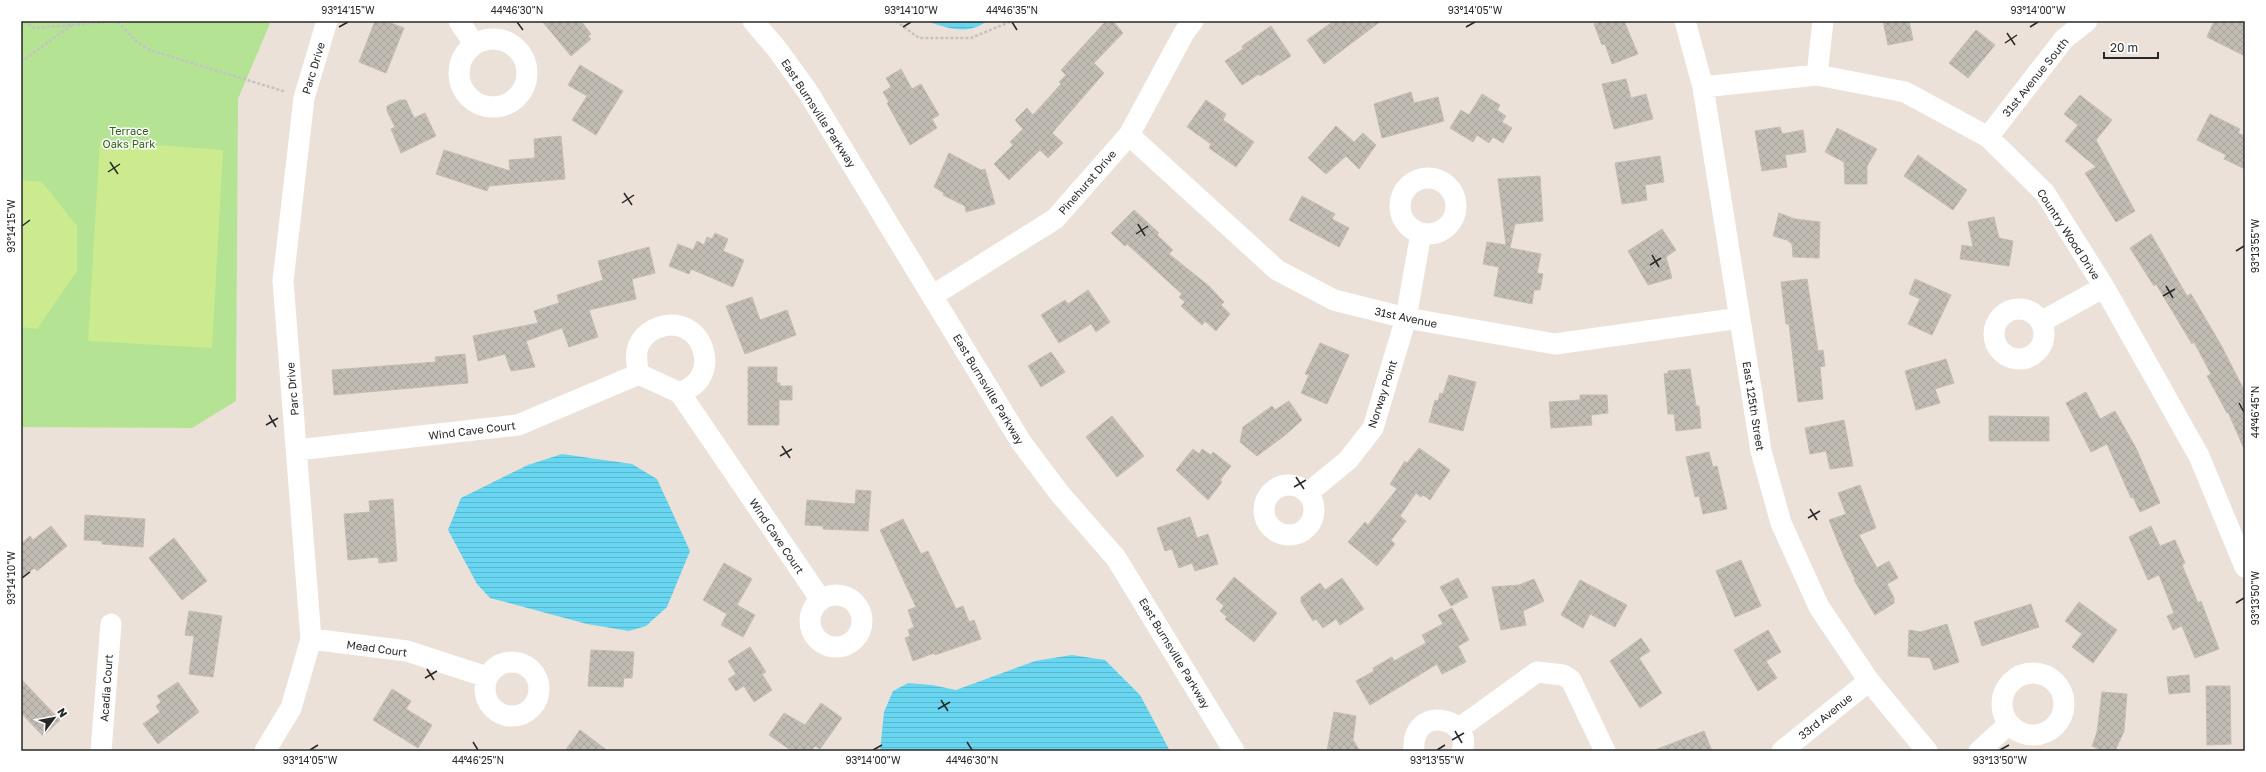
<svg xmlns="http://www.w3.org/2000/svg" width="2266" height="772" viewBox="0 0 2266 772" font-family="'Golos Text',sans-serif">
<style>
.park{fill:#b4e393}
.pitch{fill:#cbeb8e}
.water{fill:url(#water-rules)}
.building{fill:url(#building-cross-hatch);stroke:#c6bdb2}
.lines{fill:none;stroke-linecap:round;stroke-linejoin:round}
.path{stroke:#c3c3c3;stroke-width:2.5;stroke-dasharray:3 2;stroke-linecap:butt}
.minor{stroke:#fff;stroke-width:21}
.ticks{fill:none;stroke:#282828;stroke-width:1.5}
.labels{text-anchor:middle;dominant-baseline:central;stroke-width:3;stroke-linejoin:round;paint-order:stroke}
.street-label{font-size:11px;fill:#282828;stroke:#fff}
.park-label{font-size:11px;fill:#2e6418;stroke:#fff}
.neatline{fill:none;stroke:#282828;stroke-width:1.5}
.ticks-label{font-size:10px;text-anchor:middle;fill:#282828}
</style>
<defs>
<pattern id="water-rules" width="6" height="5" patternUnits="userSpaceOnUse"><rect width="6" height="5" fill="#68d6f0"/><path d="M0 2.5h6" fill="none" stroke="#5ab8ce"/></pattern>
<pattern id="building-cross-hatch" width="8" height="8" patternUnits="userSpaceOnUse"><rect width="8" height="8" fill="#c2bdb4"/><path d="M0 0l8 8M0 8l8-8" fill="none" stroke="#a7a29b"/></pattern>
</defs>
<rect width="100%" height="100%" fill="#ebe1d8"/>
<path class="park" d="M 21,21 L 271,21 L 238,99 L 236,401 L 192,428 L 21,427 Z"/>
<path class="pitch" d="M 100,141 L 223,150 L 212,348 L 88,341 Z
M 21,180 L 42,182 L 77,226 L 77,271 L 37,329 L 21,327 Z"/>
<path class="water" d="M 926,21 L 987,21 C 967,36 948,28 926,21 Z
M 562,454 L 632,464 L 657,479 L 690,551 L 667,607 L 646,626 L 629,631 L 587,624 L 490,598 L 477,584 L 448,530 L 461,498 L 528,465 Z
M 1072,655 L 1105,660 L 1140,695 L 1170,751 L 880,751 L 884,712 L 893,691 L 908,683 L 932,685 L 956,690 L 1035,661 Z"/>
<path class="building" d="M 375,21 L 386,21 L 404,28 L 386,73 L 359,62 Z
M 542,21 L 581,21 L 591,34 L 588,36 L 591,39 L 571,56 Z
M 1106,21 L 1113,21 L 1123,33 L 1094,63 L 1104,73 L 1052,133 L 1063,143 L 1048,158 L 1040,150 L 1009,180 L 994,164 L 1013,145 L 1010,142 L 1023,129 L 1015,120 L 1027,108 L 1033,115 L 1061,84 L 1059,82 L 1066,75 L 1061,70 Z
M 1334,21 L 1381,21 L 1324,64 L 1307,40 Z
M 1603,21 L 1624,21 L 1638,54 L 1612,64 L 1605,44 L 1602,45 L 1594,24 Z
M 1883,21 L 1909,21 L 1913,40 L 1888,45 Z
M 2214,21 L 2245,21 L 2245,56 L 2207,37 Z
M 1271,26 L 1291,56 L 1260,76 L 1259,74 L 1242,85 L 1225,61 L 1243,49 L 1242,46 Z
M 1976,30 L 1995,45 L 1968,78 L 1949,63 Z
M 580,65 L 623,91 L 596,135 L 572,120 L 587,96 L 568,85 Z
M 901,69 L 912,89 L 921,84 L 939,115 L 932,119 L 937,128 L 910,145 L 887,103 L 889,102 L 883,92 L 891,87 L 886,78 Z
M 1626,79 L 1631,98 L 1646,94 L 1653,119 L 1614,129 L 1602,84 Z
M 1411,92 L 1414,103 L 1438,97 L 1444,121 L 1382,138 L 1374,104 Z
M 1482,94 L 1500,105 L 1497,110 L 1506,116 L 1502,122 L 1512,128 L 1503,143 L 1493,137 L 1489,143 L 1477,135 L 1473,142 L 1450,128 L 1461,110 L 1469,115 Z
M 2080,95 L 2112,120 L 2096,140 L 2135,211 L 2116,222 L 2085,173 L 2096,167 L 2065,141 L 2078,125 L 2064,114 Z
M 400,100 L 406,100 L 414,118 L 425,113 L 436,136 L 401,153 L 391,129 L 395,127 L 387,111 L 387,106 Z
M 1206,100 L 1226,114 L 1223,120 L 1254,142 L 1236,167 L 1209,148 L 1211,144 L 1187,127 Z
M 2210,114 L 2240,129 L 2238,133 L 2245,136 L 2245,169 L 2224,159 L 2226,155 L 2197,140 Z
M 1336,126 L 1354,142 L 1363,133 L 1376,145 L 1359,169 L 1346,156 L 1326,174 L 1308,158 Z
M 1780,127 L 1782,134 L 1803,130 L 1806,152 L 1785,155 L 1787,167 L 1762,171 L 1755,131 Z
M 1837,128 L 1877,149 L 1867,166 L 1867,184 L 1845,184 L 1844,162 L 1825,152 Z
M 561,136 L 565,179 L 489,186 L 487,191 L 436,174 L 444,150 L 510,171 L 509,160 L 535,158 L 534,139 Z
M 949,153 L 981,170 L 985,169 L 995,204 L 966,212 L 965,206 L 943,195 L 944,193 L 934,187 Z
M 1918,155 L 1967,190 L 1953,210 L 1904,176 Z
M 1660,156 L 1664,182 L 1645,185 L 1647,200 L 1622,204 L 1615,163 Z
M 1540,176 L 1543,221 L 1515,224 L 1510,248 L 1541,254 L 1537,273 L 1543,274 L 1540,290 L 1534,290 L 1532,304 L 1494,296 L 1499,267 L 1483,264 L 1487,242 L 1506,245 L 1498,179 Z
M 1302,196 L 1335,214 L 1332,219 L 1349,228 L 1339,247 L 1289,220 Z
M 1134,210 L 1159,233 L 1157,235 L 1173,250 L 1169,254 L 1209,286 L 1224,302 L 1221,305 L 1230,314 L 1216,331 L 1205,321 L 1202,325 L 1181,306 L 1185,302 L 1179,297 L 1182,294 L 1127,244 L 1125,246 L 1111,233 Z
M 1779,213 L 1795,219 L 1820,222 L 1819,258 L 1793,257 L 1792,244 L 1787,240 L 1773,236 Z
M 1994,217 L 1999,238 L 2013,241 L 2009,266 L 1960,259 L 1962,245 L 1973,247 L 1968,222 Z
M 1662,229 L 1676,250 L 1666,257 L 1672,278 L 1648,285 L 1628,251 Z
M 715,233 L 728,239 L 723,251 L 744,260 L 733,287 L 691,269 L 689,274 L 669,266 L 678,244 L 693,250 L 697,241 L 704,245 L 707,237 L 712,239 Z
M 2151,234 L 2187,296 L 2191,294 L 2221,345 L 2245,392 L 2245,451 L 2228,412 L 2227,413 L 2207,376 L 2211,374 L 2194,342 L 2192,344 L 2156,284 L 2154,286 L 2130,248 Z
M 649,247 L 655,273 L 632,279 L 636,299 L 589,310 L 598,337 L 569,347 L 562,328 L 526,341 L 535,367 L 511,371 L 505,354 L 478,361 L 473,336 L 538,323 L 534,311 L 559,303 L 557,295 L 603,280 L 598,261 Z
M 1807,279 L 1818,351 L 1823,350 L 1825,366 L 1820,367 L 1823,399 L 1798,402 L 1789,324 L 1786,324 L 1781,282 Z
M 1915,279 L 1951,295 L 1932,335 L 1908,324 L 1920,299 L 1909,294 Z
M 1088,290 L 1110,322 L 1096,332 L 1091,324 L 1059,343 L 1041,315 L 1065,300 L 1068,304 Z
M 752,297 L 760,320 L 787,310 L 796,335 L 745,354 L 726,306 Z
M 1320,343 L 1349,355 L 1327,404 L 1301,393 L 1309,375 L 1305,374 Z
M 1051,352 L 1065,372 L 1041,387 L 1028,366 Z
M 465,354 L 468,383 L 334,395 L 332,370 L 436,362 L 435,357 Z
M 1946,359 L 1954,383 L 1935,389 L 1940,403 L 1916,410 L 1905,371 Z
M 748,367 L 777,367 L 777,383 L 780,383 L 780,386 L 792,386 L 792,400 L 779,400 L 779,425 L 748,425 Z
M 1690,369 L 1696,406 L 1699,406 L 1701,428 L 1676,431 L 1674,414 L 1668,414 L 1664,374 L 1668,373 L 1668,371 Z
M 1449,375 L 1476,382 L 1463,431 L 1429,422 L 1435,400 L 1438,401 L 1440,393 L 1443,394 Z
M 2086,392 L 2100,419 L 2115,411 L 2136,448 L 2160,503 L 2140,512 L 2133,497 L 2131,498 L 2107,444 L 2091,452 L 2066,403 Z
M 1580,395 L 1607,395 L 1608,413 L 1591,415 L 1592,425 L 1551,428 L 1549,402 L 1580,400 Z
M 1289,401 L 1302,420 L 1284,436 L 1257,456 L 1240,442 L 1243,427 L 1272,406 L 1275,410 Z
M 1112,416 L 1144,456 L 1117,477 L 1086,437 Z
M 1989,416 L 2049,417 L 2049,441 L 1989,441 Z
M 1844,420 L 1853,466 L 1830,469 L 1826,451 L 1810,454 L 1805,428 Z
M 1419,448 L 1450,470 L 1430,500 L 1423,495 L 1421,497 L 1416,493 L 1400,516 L 1406,521 L 1391,540 L 1395,544 L 1377,566 L 1348,542 L 1365,522 L 1368,525 L 1397,489 L 1390,484 L 1405,461 L 1407,463 Z
M 1193,449 L 1199,454 L 1202,449 L 1211,455 L 1213,452 L 1231,466 L 1220,480 L 1222,482 L 1208,500 L 1176,470 Z
M 1709,452 L 1713,467 L 1717,466 L 1727,509 L 1703,514 L 1699,496 L 1695,497 L 1686,457 Z
M 1860,485 L 1876,528 L 1859,535 L 1877,568 L 1889,561 L 1898,578 L 1887,584 L 1894,598 L 1894,603 L 1875,615 L 1854,580 L 1855,579 L 1844,557 L 1829,520 L 1846,514 L 1838,493 Z
M 856,490 L 871,491 L 868,531 L 823,529 L 823,526 L 805,525 L 807,500 L 855,504 Z
M 393,499 L 397,561 L 379,563 L 378,557 L 348,560 L 344,514 L 370,512 L 369,501 Z
M 85,515 L 145,519 L 143,547 L 102,544 L 102,541 L 84,540 Z
M 1190,517 L 1197,538 L 1208,534 L 1218,564 L 1195,571 L 1192,563 L 1179,568 L 1172,549 L 1165,551 L 1157,528 Z
M 903,519 L 921,554 L 928,551 L 956,609 L 963,606 L 969,622 L 974,620 L 981,639 L 935,655 L 934,653 L 913,661 L 905,638 L 910,636 L 908,630 L 914,627 L 908,610 L 916,607 L 880,530 Z
M 51,526 L 67,546 L 37,571 L 34,568 L 21,580 L 21,544 L 30,536 L 33,540 Z
M 2151,526 L 2160,546 L 2175,540 L 2185,563 L 2182,565 L 2198,603 L 2201,601 L 2219,649 L 2195,658 L 2182,626 L 2173,630 L 2167,616 L 2174,613 L 2159,575 L 2148,580 L 2129,537 Z
M 174,538 L 207,581 L 182,600 L 149,558 Z
M 1741,560 L 1761,606 L 1735,617 L 1716,571 Z
M 724,563 L 752,579 L 737,605 L 755,615 L 743,637 L 721,625 L 727,614 L 703,600 Z
M 1234,577 L 1277,613 L 1254,642 L 1225,619 L 1227,617 L 1220,611 L 1224,606 L 1216,599 Z
M 1342,578 L 1364,609 L 1340,625 L 1336,619 L 1323,628 L 1316,619 L 1313,621 L 1301,602 L 1301,597 L 1320,583 L 1325,590 Z
M 1458,578 L 1468,597 L 1451,606 L 1440,587 Z
M 1534,579 L 1544,601 L 1523,611 L 1526,625 L 1501,630 L 1492,587 L 1519,585 Z
M 1580,580 L 1627,605 L 1615,627 L 1590,614 L 1583,628 L 1561,615 Z
M 2079,602 L 2117,630 L 2093,663 L 2072,647 L 2082,634 L 2065,621 Z
M 2031,604 L 2039,627 L 1982,646 L 1974,622 Z
M 1452,608 L 1469,640 L 1458,646 L 1466,662 L 1442,674 L 1437,664 L 1370,705 L 1356,681 L 1374,671 L 1373,668 L 1392,657 L 1394,661 L 1426,643 L 1422,635 L 1443,624 L 1438,615 Z
M 189,611 L 222,616 L 213,677 L 189,674 L 194,636 L 185,635 Z
M 1947,624 L 1959,662 L 1934,670 L 1930,658 L 1908,656 L 1909,630 L 1921,632 Z
M 1768,630 L 1781,652 L 1766,661 L 1777,678 L 1758,691 L 1734,650 Z
M 1641,638 L 1650,651 L 1639,658 L 1662,693 L 1640,708 L 1610,661 Z
M 750,647 L 766,672 L 762,674 L 772,690 L 754,702 L 744,686 L 736,691 L 728,679 L 736,674 L 728,661 Z
M 591,650 L 634,652 L 632,678 L 624,678 L 623,687 L 588,686 Z
M 2189,675 L 2190,692 L 2169,694 L 2167,677 Z
M 21,679 L 60,720 L 43,736 L 21,713 Z
M 178,682 L 199,712 L 158,744 L 143,724 L 160,712 L 156,706 L 161,702 L 157,696 Z
M 2206,686 L 2230,686 L 2231,744 L 2207,745 Z
M 392,689 L 411,701 L 406,709 L 432,725 L 418,748 L 373,720 Z
M 2102,692 L 2127,694 L 2124,731 L 2115,751 L 2103,751 L 2092,746 L 2097,732 Z
M 821,703 L 842,718 L 820,749 L 815,746 L 811,751 L 792,751 L 769,735 L 784,713 L 805,725 Z
M 1334,712 L 1356,716 L 1353,740 L 1360,751 L 1327,751 Z
M 580,730 L 608,751 L 565,751 Z
M 1704,731 L 1712,751 L 1655,751 L 1655,750 Z"/>
<g class="lines">
<path class="path" d="M 896,21 L 919,38 L 971,38 L 1012,21
M 118,22 L 136,41 L 150,50 L 286,92
M 72,25 L 119,21
M 21,62 L 72,25 L 34,28 L 24,21"/>
<path class="minor" d="M 459,21 L 474,44
M 753,21 L 777,49 L 808,92 L 1021,442 L 1060,494 L 1116,558 L 1234,751
M 1685,21 L 1703,87 L 1761,451 L 1781,523 L 1819,607 L 1869,681 L 1927,751
M459 73a34 34 0 1 1 68 0a34 34 0 1 1-68 0Z
M 1817,75 L 1823,21
M 1703,87 L 1817,75 L 1905,92 L 1988,137 L 2045,193 L 2104,287 L 2199,456 L 2245,567
M 1129,135 L 1277,270 L 1334,300 L 1406,318 L 1555,344 L 1740,318
M 1988,137 L 2064,39 L 2087,21
M1400 206a28 28 0 1 1 56 0a28 28 0 1 1-56 0Z
M 932,296 L 1055,219 L 1129,135 L 1184,33 L 1193,21
M1994 334a25 25 0 1 1 50 0a25 25 0 1 1-50 0Z
M 2041,322 L 2104,287
M 639,374 C 637,365 635,356 638,347 C 645,329 668,320 685,328 C 702,336 710,359 701,376 C 697,385 688,389 680,393
M 297,450 L 518,425 L 639,374 L 680,393 L 821,600
M1264 510a25 25 0 1 1 50 0a25 25 0 1 1-50 0Z
M 1308,493 L 1348,460 L 1373,428 L 1406,318 L 1421,233
M810 621a26 26 0 1 1 52 0a26 26 0 1 1-52 0Z
M 311,639 L 407,651 L 487,677
M485 689a27 27 0 1 1 54 0a27 27 0 1 1-54 0Z
M2002 704a31 31 0 1 1 62 0a31 31 0 1 1-62 0Z
M 1458,729 L 1537,672 L 1563,675 L 1571,680 L 1605,751
M 101,751 L 111,624
M 265,751 L 291,708 L 311,639 L 283,281 L 304,98 L 327,21
M 1414,751 C 1410,704 1474,716 1462,751
M 1782,751 L 1869,681
M 1979,751 L 2009,724"/>
</g>
<path class="ticks" d="M 517,22 L 523,30M 1012,22 L 1017,30M 339,27 L 348,22M 903,27 L 911,22M 1466,27 L 1475,22M 2030,27 L 2038,22M 2007,33 L 2015,45M 2005,43 L 2017,35M 110,162 L 118,174M 108,172 L 120,164M 624,193 L 632,205M 622,203 L 634,195M 1138,224 L 1145,236M 22,226 L 30,220M 1136,234 L 1148,226M 2236,251 L 2244,246M 1652,255 L 1659,267M 1650,265 L 1661,258M 2166,286 L 2173,298M 2163,296 L 2175,289M 2239,403 L 2244,412M 269,415 L 276,427M 266,425 L 278,418M 782,446 L 790,458M 780,456 L 792,449M 1296,477 L 1304,489M 1294,487 L 1306,480M 1810,509 L 1817,520M 1808,518 L 1820,511M 22,578 L 30,572M 2236,603 L 2244,598M 427,669 L 434,680M 425,678 L 437,671M 941,700 L 948,711M 938,709 L 950,702M 1455,731 L 1462,743M 1452,740 L 1464,733M 473,742 L 478,750M 967,742 L 972,750M 310,750 L 318,745M 873,750 L 882,745M 1437,750 L 1445,745M 2000,750 L 2009,745"/>
<g class="labels">
<g class="street-label">
<text transform="translate(313 68) rotate(-73)">Parc Drive</text>
<text transform="translate(2035 77) rotate(-51)">31st Avenue South</text>
<text transform="translate(819 113) rotate(57)">East Burnsville Parkway</text>
<text transform="translate(1087 182) rotate(-49)">Pinehurst Drive</text>
<text transform="translate(2069 234) rotate(57)">Country Wood Drive</text>
<text transform="translate(1406 317) rotate(12)">31st Avenue</text>
<text transform="translate(292 389) rotate(-95)">Parc Drive</text>
<text transform="translate(989 389) rotate(59)">East Burnsville Parkway</text>
<text transform="translate(1382 394) rotate(-72)">Norway Point</text>
<text transform="translate(1754 406) rotate(81)">East 125th Street</text>
<text transform="translate(472 430) rotate(-7)">Wind Cave Court</text>
<text transform="translate(777 536) rotate(56)">Wind Cave Court</text>
<text transform="translate(377 648) rotate(8)">Mead Court</text>
<text transform="translate(1175 653) rotate(59)">East Burnsville Parkway</text>
<text transform="translate(106 688) rotate(-86)">Acadia Court</text>
<text transform="translate(1825 716) rotate(-39)">33rd Avenue</text>
</g>
<g class="park-label">
<text x="129" y="130">Terrace<tspan x="129" dy="13">Oaks Park</tspan></text>
</g>
</g>
<rect width="2266" height="772" fill="none" stroke="#ffffff" stroke-width="44"/>
<g transform="translate(54 718) rotate(58)" stroke="#ffffff" stroke-width="3" paint-order="stroke">
<path d="M0-3L7 15L0 10L-7 15Z" fill="#282828"/>
<text y="-6" font-size="11" font-weight="bold" text-anchor="middle" fill="#282828">N</text>
</g>
<path d="M2104 52v6h54v-6" fill="none" stroke="#282828" stroke-width="2"/>
<text x="2110" y="52" font-size="12" fill="#282828" stroke="#ffffff" stroke-width="3" paint-order="stroke">20 m</text>
<rect x="22" y="22" width="2222" height="728" class="neatline"/>
<g class="ticks-label">
<text x="348" y="14">93°14'15"W</text>
<text x="517" y="14">44°46'30"N</text>
<text x="911" y="14">93°14'10"W</text>
<text x="1012" y="14">44°46'35"N</text>
<text x="1475" y="14">93°14'05"W</text>
<text x="2038" y="14">93°14'00"W</text>
<text transform="translate(11 226) rotate(-90)" y="4">93°14'15"W</text>
<text transform="translate(2255 246) rotate(-90)" y="4">93°13'55"W</text>
<text transform="translate(2255 412) rotate(-90)" y="4">44°46'45"N</text>
<text transform="translate(11 578) rotate(-90)" y="4">93°14'10"W</text>
<text transform="translate(2255 598) rotate(-90)" y="4">93°13'50"W</text>
<text x="310" y="764">93°14'05"W</text>
<text x="478" y="764">44°46'25"N</text>
<text x="873" y="764">93°14'00"W</text>
<text x="972" y="764">44°46'30"N</text>
<text x="1437" y="764">93°13'55"W</text>
<text x="2000" y="764">93°13'50"W</text>
</g>
</svg>
